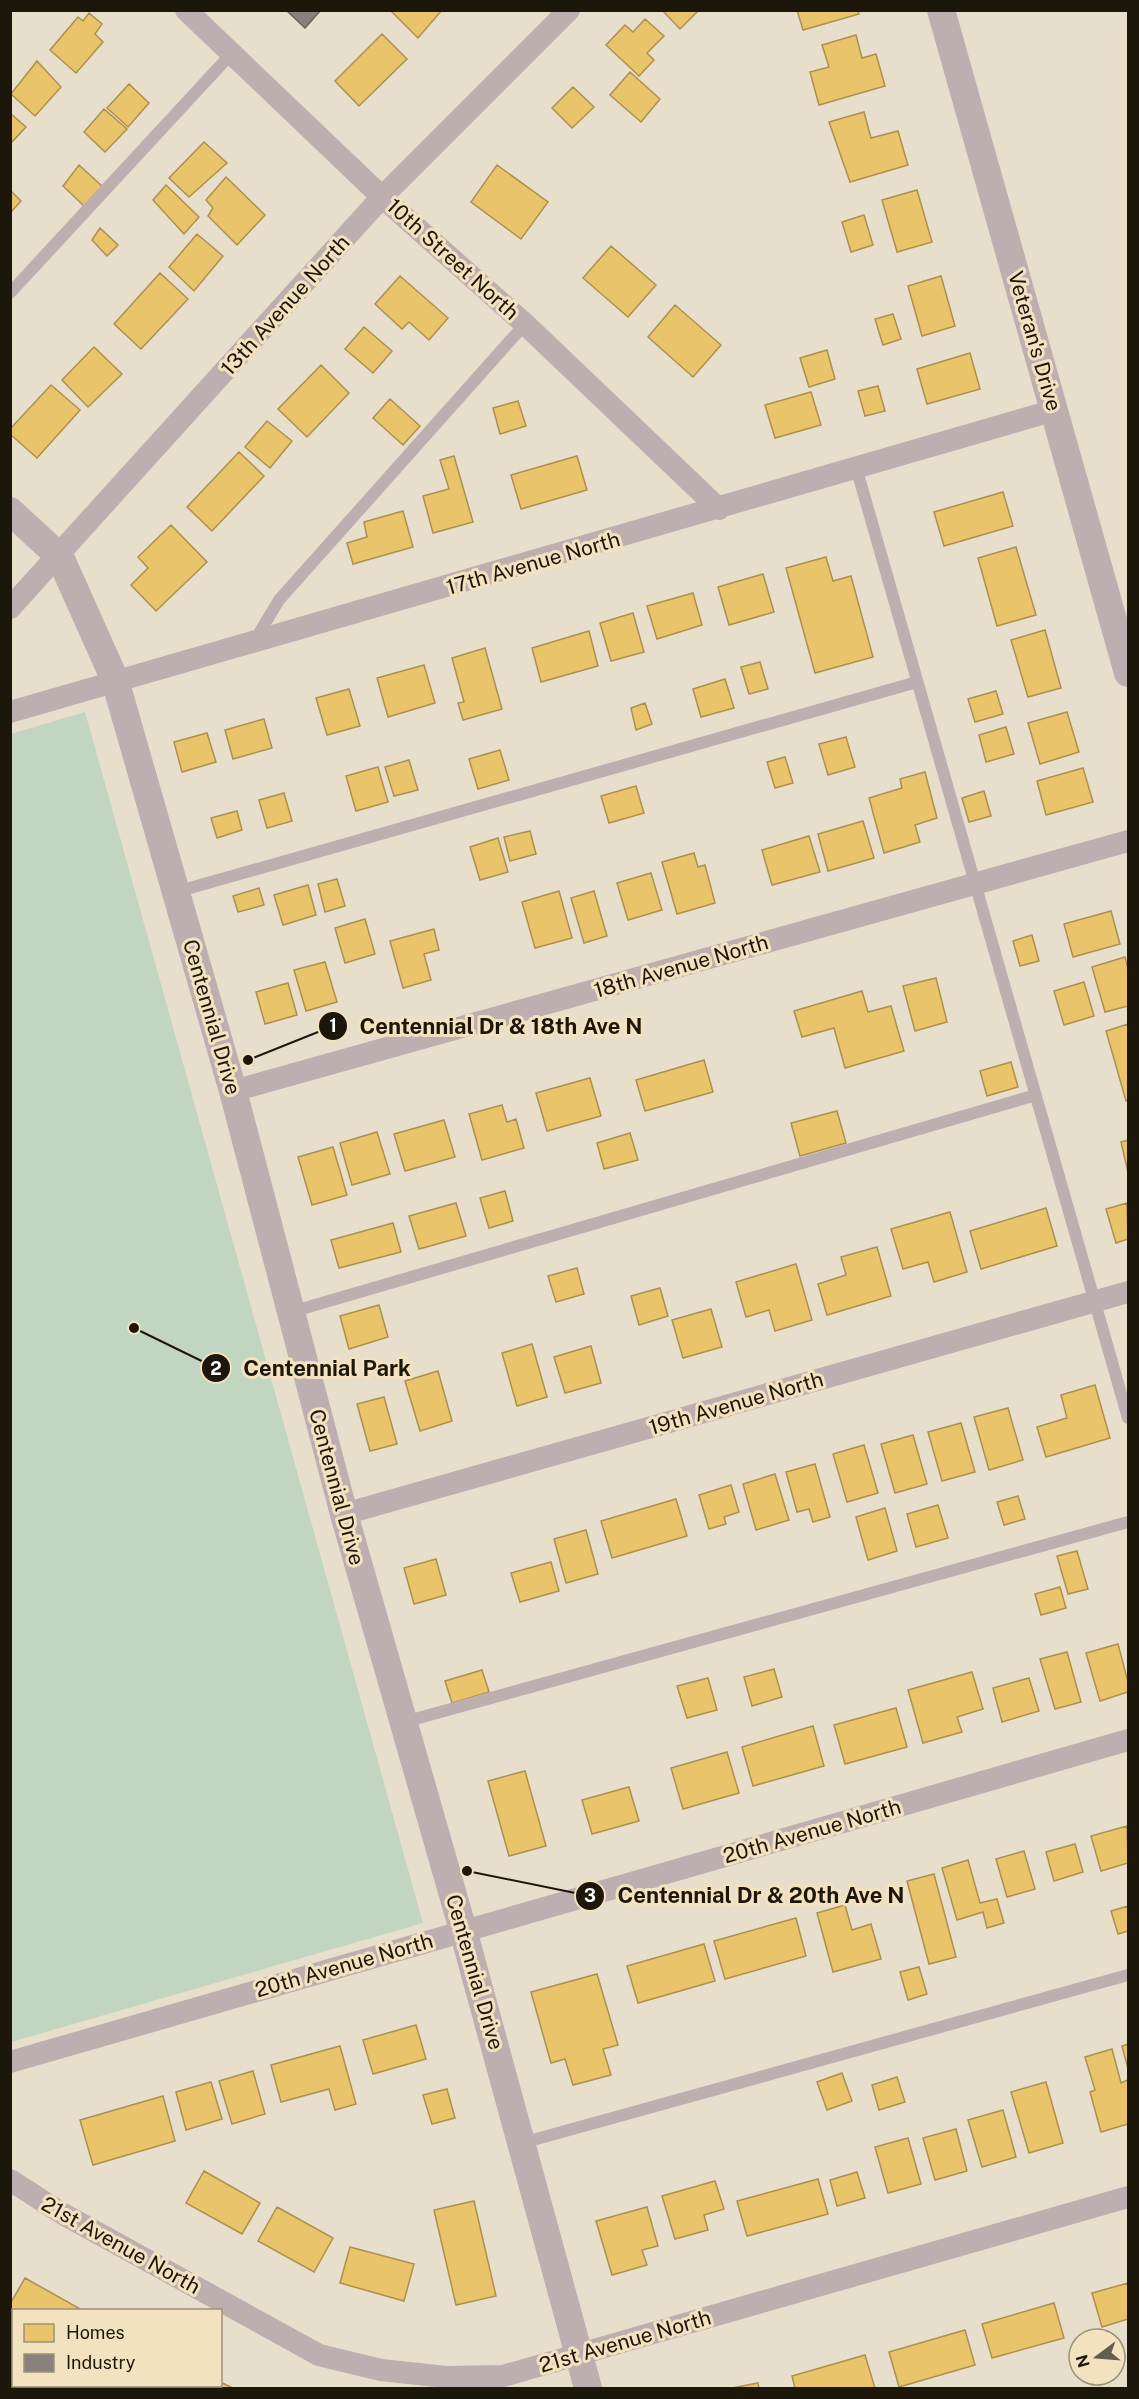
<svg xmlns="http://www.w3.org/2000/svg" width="1139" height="2399" viewBox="0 0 1139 2399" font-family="'Public Sans',sans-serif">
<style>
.green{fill:#c2d5c1}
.homes{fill:#e9c46a;stroke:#ac904e;stroke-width:1.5}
.industry{fill:#8a817c;stroke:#69615a;stroke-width:1.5}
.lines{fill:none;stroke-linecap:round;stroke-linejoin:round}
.service{stroke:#bdaeb0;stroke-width:12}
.minor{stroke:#bdaeb0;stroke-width:22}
.tertiary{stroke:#bdaeb0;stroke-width:28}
.labels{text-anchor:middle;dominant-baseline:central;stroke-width:6;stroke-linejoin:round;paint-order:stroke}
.street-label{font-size:21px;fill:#1d170b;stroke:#f3e2bf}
.leader{fill:none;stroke:#1d170b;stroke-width:2}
.callout-dot{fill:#1d170b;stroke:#f3e2bf;stroke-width:2}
.mark-label{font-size:18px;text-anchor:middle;font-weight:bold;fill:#fff}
.callout-label{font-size:22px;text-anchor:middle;font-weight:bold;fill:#1d170b;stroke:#f3e2bf;stroke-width:6;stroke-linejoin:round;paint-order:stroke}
</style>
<rect width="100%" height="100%" fill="#e7decb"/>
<path class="green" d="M 85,712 L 423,1923 L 11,2042 L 11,734 Z"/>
<path class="homes" d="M 390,10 L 442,10 L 418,38 Z
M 662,10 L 699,10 L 680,29 Z
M 797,10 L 858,10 L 859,14 L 803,30 Z
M 89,13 L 102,24 L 95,34 L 103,42 L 76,73 L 50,50 L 78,17 L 83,21 Z
M 645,19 L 664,36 L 647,53 L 654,60 L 639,76 L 606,45 L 625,25 L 633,32 Z
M 382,34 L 407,59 L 359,106 L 335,81 Z
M 856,35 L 862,58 L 876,54 L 885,86 L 819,105 L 810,72 L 829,67 L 822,45 Z
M 37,61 L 61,87 L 35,116 L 11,94 Z
M 630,72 L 660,99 L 641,122 L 610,95 Z
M 129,84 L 149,103 L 128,127 L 107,108 Z
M 573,87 L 594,107 L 572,128 L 552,108 Z
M 104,109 L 127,129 L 105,152 L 84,132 Z
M 864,112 L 871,138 L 898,131 L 908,165 L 850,182 L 829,122 Z
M 10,113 L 26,127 L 10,144 Z
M 204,142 L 227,163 L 189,197 L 169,178 Z
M 79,165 L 102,186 L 84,206 L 63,186 Z
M 497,165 L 548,202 L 521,239 L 471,202 Z
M 226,177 L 265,215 L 237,245 L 208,216 L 213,208 L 206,200 Z
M 166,185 L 199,217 L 184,234 L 153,200 Z
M 10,190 L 21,201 L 10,213 Z
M 917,190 L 932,242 L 897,252 L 882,200 Z
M 864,215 L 873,245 L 851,252 L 842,222 Z
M 100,228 L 118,245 L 107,256 L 92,240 Z
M 197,234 L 223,256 L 194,291 L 169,267 Z
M 611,246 L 656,285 L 628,317 L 583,278 Z
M 160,273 L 188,299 L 141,349 L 114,324 Z
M 400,276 L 448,318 L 429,340 L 409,322 L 402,329 L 375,304 Z
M 941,276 L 955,326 L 922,336 L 908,286 Z
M 675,305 L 721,345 L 693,377 L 648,337 Z
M 893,314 L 901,339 L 883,345 L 875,319 Z
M 364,327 L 392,351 L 373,373 L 345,349 Z
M 94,347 L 122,374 L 88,407 L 62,380 Z
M 827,350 L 835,379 L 809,387 L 800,358 Z
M 970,353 L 980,389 L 927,404 L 917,369 Z
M 321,365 L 349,393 L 307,437 L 278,409 Z
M 51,385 L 80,410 L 37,458 L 10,434 L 10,429 Z
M 878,386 L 885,411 L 865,416 L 858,391 Z
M 811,392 L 821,425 L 775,438 L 765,405 Z
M 390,399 L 420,426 L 403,445 L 373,418 Z
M 518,401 L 526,426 L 500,434 L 493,408 Z
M 267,421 L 292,441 L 270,468 L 245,447 Z
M 239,452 L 264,476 L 212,531 L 187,507 Z
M 454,456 L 473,522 L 433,533 L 423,496 L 449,489 L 440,460 Z
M 577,456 L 587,490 L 521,509 L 511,475 Z
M 1003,492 L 1013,526 L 944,546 L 934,512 Z
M 403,511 L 413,547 L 353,564 L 347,543 L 367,537 L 364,522 Z
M 171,525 L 207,562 L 156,611 L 131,585 L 148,568 L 138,557 Z
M 1016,547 L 1036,615 L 997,626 L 978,558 Z
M 826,557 L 833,581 L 851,576 L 873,657 L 815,673 L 786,568 Z
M 763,574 L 774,612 L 729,625 L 718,587 Z
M 693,593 L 702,625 L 657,639 L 647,606 Z
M 633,613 L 644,652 L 611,661 L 600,623 Z
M 1045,630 L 1061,688 L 1028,697 L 1011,640 Z
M 589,631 L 598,666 L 541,682 L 532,648 Z
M 485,648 L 502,709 L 463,720 L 458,703 L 464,702 L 452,658 Z
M 760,662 L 768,689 L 749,694 L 741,667 Z
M 424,665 L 435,703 L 388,717 L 377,678 Z
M 725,679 L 734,708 L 701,717 L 693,689 Z
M 349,689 L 360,726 L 327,735 L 316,698 Z
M 996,691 L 1003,714 L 975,722 L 968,699 Z
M 645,703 L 652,724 L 636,730 L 631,708 Z
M 1067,712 L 1079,752 L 1040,764 L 1028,723 Z
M 264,719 L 272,748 L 233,759 L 225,730 Z
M 1006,727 L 1014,754 L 986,762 L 979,735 Z
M 207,733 L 216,762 L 182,772 L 174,742 Z
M 846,737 L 855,767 L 828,775 L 819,744 Z
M 500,750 L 509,780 L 478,789 L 469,759 Z
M 785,757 L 793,783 L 775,788 L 767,762 Z
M 409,760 L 418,790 L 394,796 L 385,767 Z
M 378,767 L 388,802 L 356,811 L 346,776 Z
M 1083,768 L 1093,802 L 1046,815 L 1037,781 Z
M 925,772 L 937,818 L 915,825 L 920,842 L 884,853 L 869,798 L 902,788 L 900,779 Z
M 636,786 L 644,813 L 609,823 L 601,796 Z
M 984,791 L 991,816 L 969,822 L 962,798 Z
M 284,793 L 292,821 L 267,828 L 259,800 Z
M 237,811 L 242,830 L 217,838 L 211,818 Z
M 863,821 L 874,858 L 828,871 L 818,834 Z
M 530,831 L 536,854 L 510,861 L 504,837 Z
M 809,836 L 820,872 L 772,885 L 762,850 Z
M 498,838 L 508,872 L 480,880 L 470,847 Z
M 694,853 L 698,867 L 705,865 L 715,903 L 677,914 L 662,862 Z
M 651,873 L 662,910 L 628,920 L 617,883 Z
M 337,879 L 345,906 L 325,912 L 318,884 Z
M 308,885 L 316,915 L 283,925 L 274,895 Z
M 259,888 L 264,905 L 238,912 L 233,896 Z
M 559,891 L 572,938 L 535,948 L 522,902 Z
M 594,891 L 607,936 L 584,943 L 571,898 Z
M 1111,911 L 1120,944 L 1073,957 L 1064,924 Z
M 365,919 L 375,954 L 345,963 L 335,928 Z
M 434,929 L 439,950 L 424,954 L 431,980 L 403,988 L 390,941 Z
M 1032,935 L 1039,961 L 1020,966 L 1013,941 Z
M 1125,957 L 1128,969 L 1128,1006 L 1105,1012 L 1092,967 Z
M 325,962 L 337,1002 L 306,1011 L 294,970 Z
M 936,978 L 947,1022 L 915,1031 L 903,986 Z
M 1084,982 L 1094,1016 L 1064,1025 L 1054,991 Z
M 288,983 L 297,1015 L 265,1024 L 256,992 Z
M 862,991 L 868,1012 L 891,1006 L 904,1051 L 845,1068 L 834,1028 L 802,1037 L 794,1011 Z
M 1128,1024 L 1128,1100 L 1126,1101 L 1106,1031 Z
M 704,1060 L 713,1092 L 645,1111 L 636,1080 Z
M 1011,1062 L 1018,1087 L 987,1096 L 980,1071 Z
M 590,1078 L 601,1116 L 547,1131 L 536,1093 Z
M 502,1105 L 507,1122 L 516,1119 L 524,1148 L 482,1160 L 469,1114 Z
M 837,1111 L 846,1143 L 800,1156 L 791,1123 Z
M 444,1120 L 455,1157 L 405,1171 L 394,1134 Z
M 377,1132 L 390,1174 L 352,1185 L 340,1143 Z
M 630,1133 L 638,1160 L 604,1169 L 597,1143 Z
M 1128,1140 L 1128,1172 L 1121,1142 Z
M 333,1147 L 347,1195 L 312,1205 L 298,1157 Z
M 505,1191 L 513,1221 L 489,1228 L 480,1198 Z
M 456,1203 L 466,1236 L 419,1249 L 409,1216 Z
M 1127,1203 L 1128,1239 L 1116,1243 L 1106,1209 Z
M 1046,1208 L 1057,1246 L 981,1269 L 970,1231 Z
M 950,1212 L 967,1272 L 934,1282 L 928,1262 L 903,1269 L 891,1229 Z
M 393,1223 L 401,1252 L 339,1268 L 331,1240 Z
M 877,1247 L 891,1296 L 827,1315 L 818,1284 L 846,1275 L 841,1257 Z
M 796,1264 L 812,1320 L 775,1331 L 769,1310 L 746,1317 L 736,1282 Z
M 577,1268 L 584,1294 L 556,1302 L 548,1276 Z
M 660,1288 L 668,1316 L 639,1325 L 631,1296 Z
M 379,1305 L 388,1337 L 349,1349 L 340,1316 Z
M 711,1309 L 722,1347 L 683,1358 L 672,1320 Z
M 532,1344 L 547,1397 L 517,1406 L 502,1353 Z
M 591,1346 L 601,1383 L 565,1393 L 554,1357 Z
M 438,1371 L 452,1421 L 420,1431 L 405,1381 Z
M 1095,1385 L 1110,1438 L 1046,1457 L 1037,1427 L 1067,1418 L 1061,1395 Z
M 384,1397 L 397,1444 L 370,1451 L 357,1404 Z
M 1008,1408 L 1023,1460 L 989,1470 L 974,1417 Z
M 961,1423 L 975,1472 L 942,1481 L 928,1432 Z
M 913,1435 L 927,1484 L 895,1493 L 881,1444 Z
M 864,1445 L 878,1493 L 847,1502 L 833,1454 Z
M 815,1464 L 830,1517 L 813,1522 L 809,1509 L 797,1512 L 786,1472 Z
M 775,1474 L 789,1520 L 756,1530 L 743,1484 Z
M 731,1485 L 739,1512 L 724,1517 L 726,1524 L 709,1529 L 699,1495 Z
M 1018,1496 L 1025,1519 L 1004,1525 L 997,1502 Z
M 676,1499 L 687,1536 L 612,1558 L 601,1521 Z
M 938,1505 L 948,1538 L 916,1547 L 907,1514 Z
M 885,1508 L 897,1551 L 868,1560 L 856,1517 Z
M 586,1530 L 598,1574 L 566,1583 L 554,1539 Z
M 1077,1551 L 1088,1589 L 1068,1594 L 1057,1556 Z
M 436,1559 L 446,1595 L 414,1604 L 404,1568 Z
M 551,1562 L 559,1591 L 520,1602 L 511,1573 Z
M 1060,1587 L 1066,1608 L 1041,1615 L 1035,1594 Z
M 1118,1644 L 1128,1682 L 1128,1692 L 1100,1701 L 1086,1653 Z
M 1067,1652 L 1081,1702 L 1055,1709 L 1040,1659 Z
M 774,1669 L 782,1697 L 752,1706 L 744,1677 Z
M 482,1670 L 489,1692 L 452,1703 L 445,1681 Z
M 972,1672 L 983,1709 L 957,1717 L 962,1732 L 923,1743 L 908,1690 Z
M 708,1678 L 717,1710 L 687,1718 L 677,1686 Z
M 1029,1678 L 1039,1711 L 1002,1722 L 993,1688 Z
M 896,1708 L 907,1747 L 845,1764 L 834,1725 Z
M 813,1726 L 824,1766 L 753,1786 L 742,1747 Z
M 727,1752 L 739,1793 L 683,1809 L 671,1768 Z
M 525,1771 L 546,1846 L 509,1856 L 488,1781 Z
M 629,1787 L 639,1821 L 592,1834 L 582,1800 Z
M 1127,1826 L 1128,1863 L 1101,1871 L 1091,1836 Z
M 1075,1844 L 1083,1872 L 1054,1881 L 1046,1852 Z
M 1024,1851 L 1035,1889 L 1007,1897 L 996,1859 Z
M 968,1860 L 980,1903 L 997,1899 L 1004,1923 L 987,1928 L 983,1912 L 957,1920 L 942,1868 Z
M 934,1874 L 956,1957 L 929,1964 L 907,1881 Z
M 845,1905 L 852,1930 L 871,1924 L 881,1959 L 833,1972 L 817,1913 Z
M 1128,1906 L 1128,1931 L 1118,1934 L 1111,1911 Z
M 796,1918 L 806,1956 L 725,1979 L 714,1941 Z
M 704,1944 L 715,1981 L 638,2003 L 627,1966 Z
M 919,1967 L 927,1994 L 908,2000 L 900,1972 Z
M 597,1974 L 618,2045 L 603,2049 L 611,2075 L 573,2085 L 565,2059 L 551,2063 L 531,1992 Z
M 416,2025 L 426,2059 L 373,2074 L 363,2040 Z
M 1128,2044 L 1128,2069 L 1122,2046 Z
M 340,2046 L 356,2104 L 335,2110 L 329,2089 L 281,2102 L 271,2065 Z
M 1112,2049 L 1121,2083 L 1128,2080 L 1128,2124 L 1101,2132 L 1090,2092 L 1095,2090 L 1085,2057 Z
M 253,2071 L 265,2114 L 232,2124 L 219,2081 Z
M 842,2073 L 852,2101 L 827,2110 L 817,2082 Z
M 897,2077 L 905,2102 L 879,2110 L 872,2085 Z
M 211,2082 L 222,2119 L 186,2130 L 176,2092 Z
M 1046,2082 L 1063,2143 L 1029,2153 L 1011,2092 Z
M 447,2089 L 455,2118 L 432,2124 L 423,2095 Z
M 163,2096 L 175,2141 L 93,2165 L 80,2120 Z
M 1003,2110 L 1016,2157 L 982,2167 L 968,2120 Z
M 956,2129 L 967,2171 L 935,2180 L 923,2138 Z
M 908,2138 L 921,2184 L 888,2193 L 875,2147 Z
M 204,2171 L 260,2203 L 242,2234 L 186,2203 Z
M 857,2172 L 865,2198 L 837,2206 L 830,2180 Z
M 818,2179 L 828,2214 L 747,2236 L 737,2201 Z
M 715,2181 L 724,2209 L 704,2215 L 708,2230 L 675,2239 L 662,2196 Z
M 474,2201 L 496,2296 L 456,2305 L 434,2210 Z
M 277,2207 L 333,2238 L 314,2272 L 258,2241 Z
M 647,2207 L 658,2246 L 642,2250 L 647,2265 L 612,2275 L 596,2221 Z
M 350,2247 L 414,2264 L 404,2301 L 340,2283 Z
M 25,2278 L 82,2310 L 14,2310 L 14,2316 L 10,2314 L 10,2304 Z
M 1128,2283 L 1128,2319 L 1102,2327 L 1092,2293 Z
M 1054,2303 L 1064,2338 L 992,2358 L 982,2324 Z
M 965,2330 L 975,2365 L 899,2387 L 889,2352 Z
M 865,2355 L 875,2388 L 795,2388 L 792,2376 Z
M 220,2382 L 233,2388 L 204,2388 L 206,2386 L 220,2386 Z
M 758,2383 L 759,2388 L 732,2388 Z
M 132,2386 L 156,2386 L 154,2388 L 131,2388 Z"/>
<path class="industry" d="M 286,10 L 321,10 L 305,28 Z"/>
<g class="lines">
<path class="service" d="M 10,293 L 232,53
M 856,467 L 1128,1418
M 255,640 L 279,600 L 525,324
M 176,892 L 917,682
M 291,1312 L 1036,1095
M 404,1722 L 1128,1522
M 522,2143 L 1128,1975"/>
<path class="minor" d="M 186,10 L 382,197 L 525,324 L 719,509
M 10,608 L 382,197 L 569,10
M 10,712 L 1055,410
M 233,1091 L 1128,841
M 344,1514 L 1128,1292
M 10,2062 L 1128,1740
M 10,2180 L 63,2214 L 319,2355 L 381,2370 L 446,2377 L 503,2376 L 1128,2197"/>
<path class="tertiary" d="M 941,10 L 1128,673
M 10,511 L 60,557 L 115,680 L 233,1091 L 344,1514 L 463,1930 L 588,2388"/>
</g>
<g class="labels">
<g class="street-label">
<text transform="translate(453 259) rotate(42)">10th Street North</text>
<text transform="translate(285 305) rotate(-48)">13th Avenue North</text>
<text transform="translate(1035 341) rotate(74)">Veteran's Drive</text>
<text transform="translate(533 563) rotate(-16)">17th Avenue North</text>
<text transform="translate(681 966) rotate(-16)">18th Avenue North</text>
<text transform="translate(212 1017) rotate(74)">Centennial Drive</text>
<text transform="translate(736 1403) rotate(-16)">19th Avenue North</text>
<text transform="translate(337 1487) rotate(75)">Centennial Drive</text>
<text transform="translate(812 1831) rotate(-16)">20th Avenue North</text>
<text transform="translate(344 1965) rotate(-16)">20th Avenue North</text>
<text transform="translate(475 1972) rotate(74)">Centennial Drive</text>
<text transform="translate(121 2245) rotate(29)">21st Avenue North</text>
<text transform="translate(625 2341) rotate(-16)">21st Avenue North</text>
</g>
</g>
<path class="leader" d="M248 1060L333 1026M134 1328L216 1368M467 1871L590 1896"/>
<g class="callout-dot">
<circle cx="248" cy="1060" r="6"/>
<circle cx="134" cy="1328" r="6"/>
<circle cx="467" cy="1871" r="6"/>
<circle cx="333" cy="1026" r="15"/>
<circle cx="216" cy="1368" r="15"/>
<circle cx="590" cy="1896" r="15"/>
</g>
<g class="mark-label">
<text x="333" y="1032">1</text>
<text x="216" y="1375">2</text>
<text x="590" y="1902">3</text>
</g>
<g class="callout-label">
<text x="501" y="1034">Centennial Dr &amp; 18th Ave N</text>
<text x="327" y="1376">Centennial Park</text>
<text x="761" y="1903">Centennial Dr &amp; 20th Ave N</text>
</g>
<rect width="1139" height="2399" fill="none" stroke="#1d170b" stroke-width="24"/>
<rect x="12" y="2309" width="210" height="78" fill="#f3e2bf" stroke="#9d9177" stroke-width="1.5"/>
<rect x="24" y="2324" width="30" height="18" fill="#e9c46a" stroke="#9d9177" stroke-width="1.5"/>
<text x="66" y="2339" font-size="18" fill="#1d170b">Homes</text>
<rect x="24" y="2354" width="30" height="18" fill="#8a817c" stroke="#9d9177" stroke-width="1.5"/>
<text x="66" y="2369" font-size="18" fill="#1d170b">Industry</text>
<g transform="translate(1097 2357) rotate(254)"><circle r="28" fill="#f3e2bf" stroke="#9d9177" stroke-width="1.5"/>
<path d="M0-4.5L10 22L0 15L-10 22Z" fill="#645d4e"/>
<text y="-9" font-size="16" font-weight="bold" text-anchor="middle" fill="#1d170b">N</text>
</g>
</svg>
